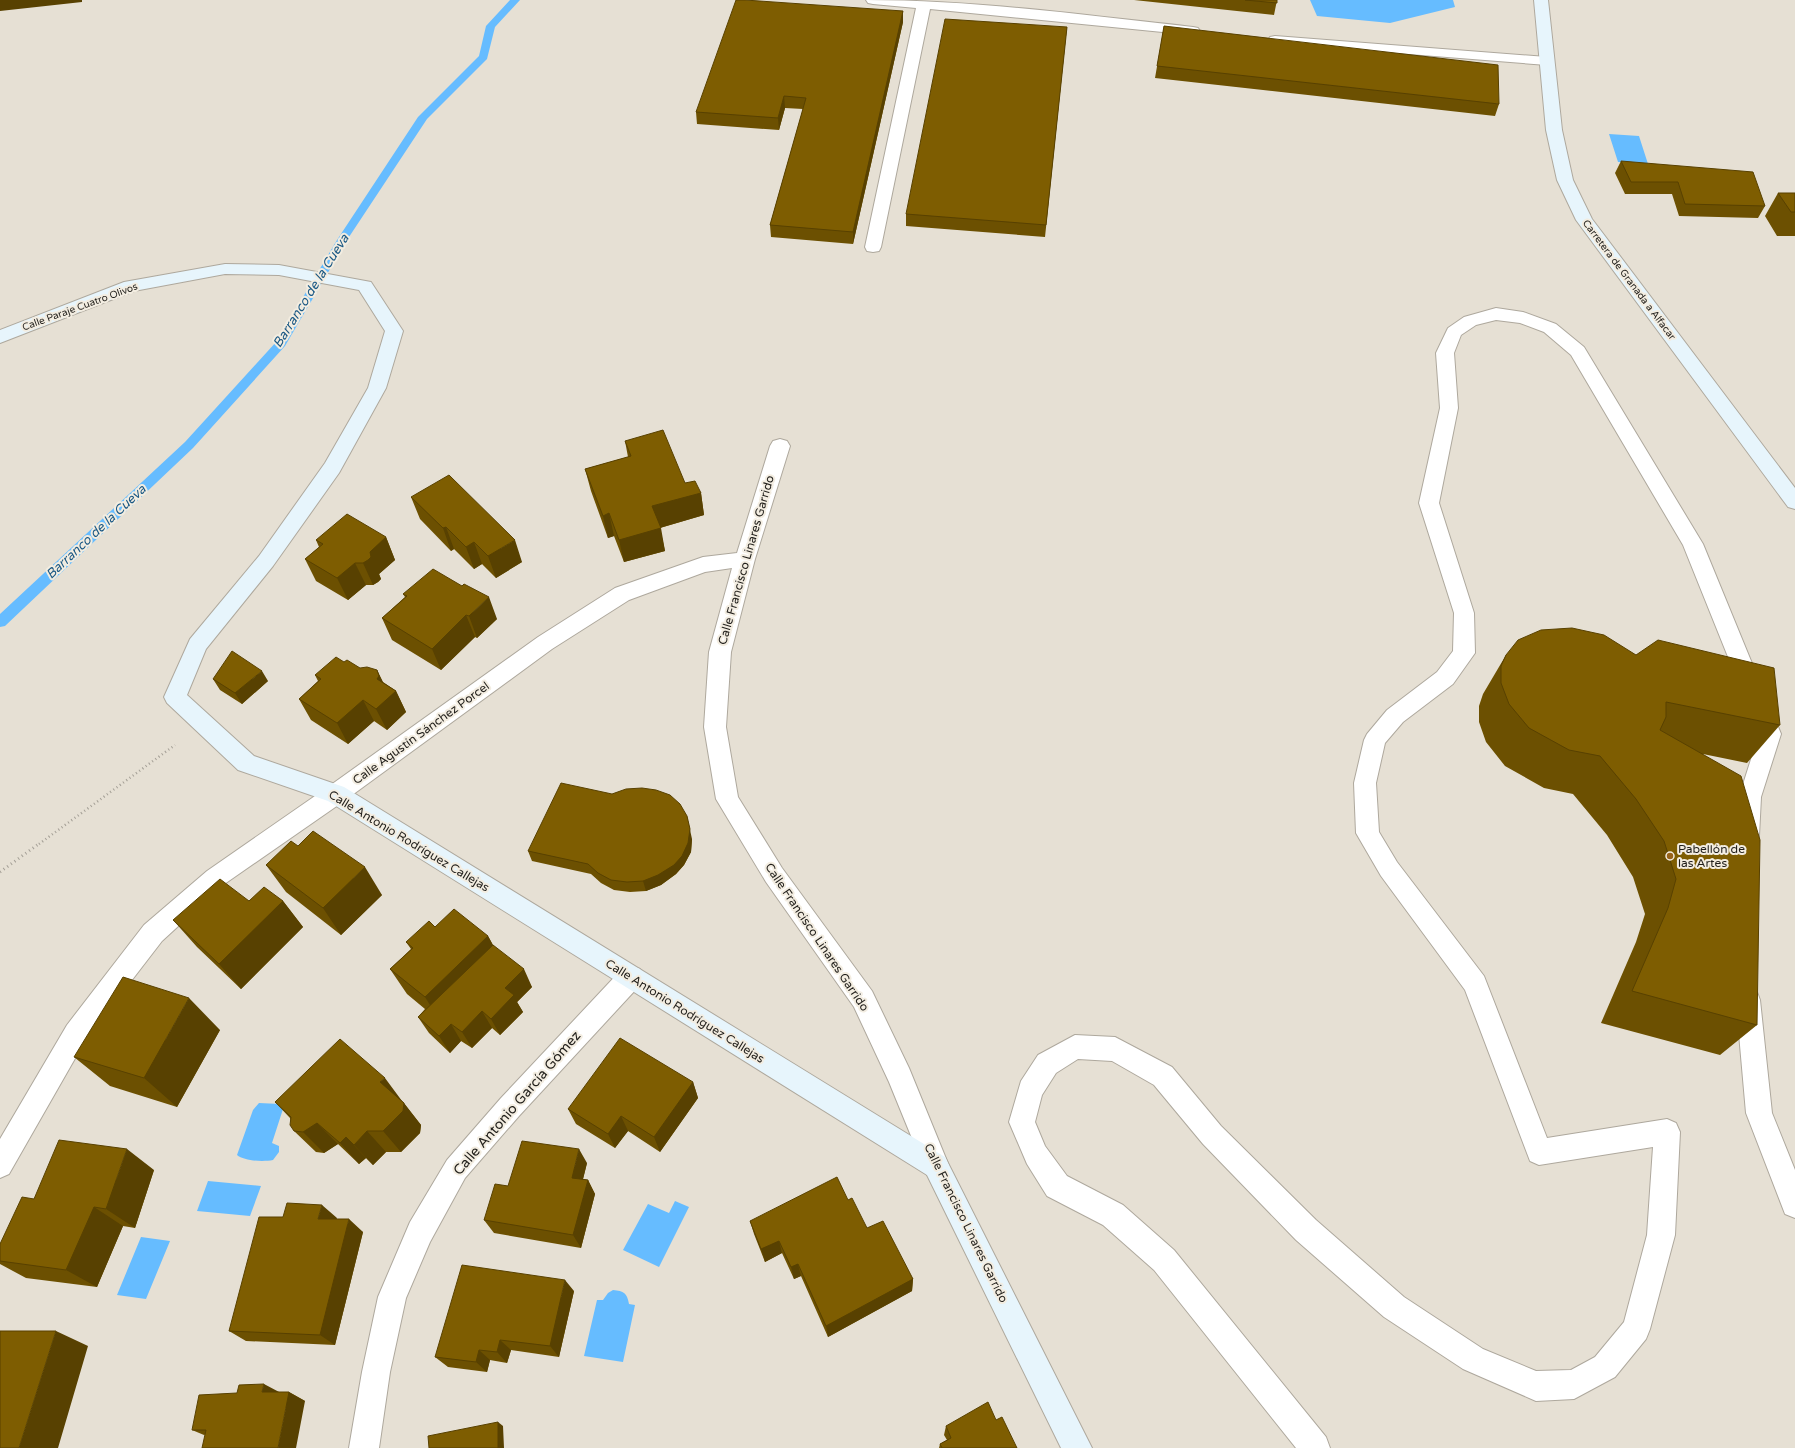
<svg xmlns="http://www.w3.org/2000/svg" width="1795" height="1448" viewBox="0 0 1795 1448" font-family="'Varela Round',sans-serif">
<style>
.water{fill:#66bcff}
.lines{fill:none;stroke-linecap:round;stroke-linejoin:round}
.stream{fill:#66bcff;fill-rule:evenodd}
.lane-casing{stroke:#aea89d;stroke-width:2}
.street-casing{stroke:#aea89d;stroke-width:2}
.secondary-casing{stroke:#aea89d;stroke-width:2}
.path-far1{stroke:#a49f96;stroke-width:2.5;stroke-dasharray:1 3;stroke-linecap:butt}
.path{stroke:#a49f96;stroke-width:3;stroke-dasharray:1 3.5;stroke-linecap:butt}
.lane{fill:#fff;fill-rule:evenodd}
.street{fill:#fff;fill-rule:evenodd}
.secondary{fill:#e7f5fc;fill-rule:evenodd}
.wall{fill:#6c5001}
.shaded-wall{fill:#584101}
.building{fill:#7e5d01;stroke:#584101}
.poi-dot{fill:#976319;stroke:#f3ede1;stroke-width:1.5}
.labels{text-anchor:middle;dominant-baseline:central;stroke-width:4;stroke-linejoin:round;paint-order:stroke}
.far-street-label{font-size:10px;fill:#211f1b;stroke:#f3ede1}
.street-label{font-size:12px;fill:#211f1b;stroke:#f3ede1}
.poi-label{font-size:12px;fill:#211f1b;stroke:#f3ede1;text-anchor:start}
.water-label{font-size:13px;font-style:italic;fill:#1a5884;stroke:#f3ede1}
.near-street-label{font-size:14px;fill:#211f1b;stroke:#f3ede1}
</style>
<rect width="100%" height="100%" fill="#e6e0d4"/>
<path class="water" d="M 1310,0 L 1453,0 L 1455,7 L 1390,23 L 1317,16 Z
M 1609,134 L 1639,136 L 1648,164 L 1618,162 Z
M 259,1103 L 280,1104 L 283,1109 L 272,1143 L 279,1146 L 279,1152 L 273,1160 C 263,1162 244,1161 237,1155 L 253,1110 Z
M 208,1181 L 261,1186 L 250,1216 L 197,1211 Z
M 675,1201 L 689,1207 L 659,1267 L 623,1250 L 648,1204 L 669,1213 Z
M 141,1237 L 170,1241 L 146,1299 L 117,1295 Z
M 613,1290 C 624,1291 627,1293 629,1304 L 635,1305 L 623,1362 L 584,1356 L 597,1300 L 603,1300 L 608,1293 Z"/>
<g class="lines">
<path class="stream" d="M 510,0 L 520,0 L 495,27 L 487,59 L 427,119 L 347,240 L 285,346 L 193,448 L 5,626 L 0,627 L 0,614 L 185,442 L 277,341 L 337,240 L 418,117 L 479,56 L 486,26 Z"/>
<g class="lane-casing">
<path id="lane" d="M 1496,308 L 1523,312 L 1556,324 L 1584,347 L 1703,544 L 1781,734 L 1761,797 L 1759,836 L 1755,843 L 1747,846 L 1739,843 L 1735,836 L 1739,797 L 1759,734 L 1683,545 L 1571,355 L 1544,332 L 1520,323 L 1496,320 L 1476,325 L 1461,335 L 1454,353 L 1458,408 L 1439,503 L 1474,613 L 1475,653 L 1453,684 L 1403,722 L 1385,743 L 1376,783 L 1379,832 L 1397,862 L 1484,976 L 1547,1138 L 1667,1119 L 1676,1123 L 1680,1132 L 1675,1235 L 1650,1329 L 1646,1339 L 1615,1377 L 1574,1399 L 1536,1401 L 1463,1369 L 1384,1317 L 1296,1240 L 1203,1144 L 1154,1085 L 1112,1061 L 1078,1059 L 1056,1073 L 1042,1095 L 1035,1122 L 1045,1146 L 1067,1176 L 1123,1205 L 1174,1250 L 1326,1437 L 1330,1448 L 1296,1448 L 1154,1270 L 1103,1225 L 1047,1196 L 1027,1164 L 1009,1122 L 1021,1081 L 1038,1055 L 1075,1035 L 1115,1037 L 1172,1067 L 1221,1126 L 1316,1220 L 1404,1297 L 1483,1349 L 1536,1371 L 1571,1370 L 1595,1357 L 1624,1322 L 1647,1235 L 1653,1147 L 1539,1165 L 1530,1161 L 1465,990 L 1381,876 L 1356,833 L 1354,783 L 1364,740 L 1367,734 L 1387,710 L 1437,672 L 1453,651 L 1454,613 L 1419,503 L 1440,408 L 1436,353 L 1448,328 L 1464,317 Z
M 1748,988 L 1757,992 L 1760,1000 L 1772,1113 L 1795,1170 L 1795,1218 L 1785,1214 L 1746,1113 L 1736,1000 L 1739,992 Z"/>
</g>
<g class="street-casing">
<path id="street" d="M 866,0 C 975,0 1084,15 1193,27 L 1198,28 L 1200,31 L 1198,34 L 1193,35 L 930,9 L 881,247 L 879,251 L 873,252 L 867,251 L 865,247 L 916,8 L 873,4 L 868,3 Z
M 1275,36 L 1547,57 L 1552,58 L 1554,61 L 1552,64 L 1547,65 L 1270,43 L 1268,40 L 1270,37 Z
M 780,439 L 787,441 L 790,446 L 755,559 L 731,652 L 726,727 L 738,797 L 782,868 L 872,991 L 909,1068 L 949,1166 L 945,1175 L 936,1179 L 927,1175 L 889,1082 L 854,1007 L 766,882 L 716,799 L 704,727 L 709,652 L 732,568 L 705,572 L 629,600 L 552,649 L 344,801 L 223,885 L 162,941 L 85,1041 L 9,1174 L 0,1178 L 0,1139 L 67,1025 L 144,925 L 207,871 L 328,787 L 538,637 L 615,588 L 703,557 L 737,553 L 770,446 L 773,441 Z
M 631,966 L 640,969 L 643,977 L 640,985 L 519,1116 L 465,1178 L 430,1242 L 406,1298 L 390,1372 L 379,1448 L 349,1448 L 362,1372 L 378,1297 L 410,1222 L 447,1160 L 501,1098 L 622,969 Z"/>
</g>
<g class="secondary-casing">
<path id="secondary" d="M 1534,0 L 1548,0 L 1562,130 L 1573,180 L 1592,219 L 1795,488 L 1795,509 L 1788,507 L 1576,220 L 1557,180 L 1546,130 Z
M 225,264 L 279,265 L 371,282 L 403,331 L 386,388 L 339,473 L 273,566 L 206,649 L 187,695 L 254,756 L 344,787 L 945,1157 L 1092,1448 L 1061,1448 L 927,1175 L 328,801 L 238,770 L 167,703 L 164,697 L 190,639 L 259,556 L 325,463 L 368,388 L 385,331 L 359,290 L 279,275 L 225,274 L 134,291 L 0,343 L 0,330 L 124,282 Z"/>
</g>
<path class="path-far1" d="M 39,844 L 175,745"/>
<path class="path" d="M 0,872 L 40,843"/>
<use href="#lane" class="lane"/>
<use href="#street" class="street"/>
<use href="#secondary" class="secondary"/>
</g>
<path class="wall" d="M 1134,0 L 1277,0 L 1274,15 Z
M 903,11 L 903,22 L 853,244 L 771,237 L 770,225 L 803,109 L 785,108 L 779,130 L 697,124 L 696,112 Z
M 1164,26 L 1499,104 L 1495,116 L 1155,78 Z
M 1067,27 L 1045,237 L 906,226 L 906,214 Z
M 1621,161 L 1765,206 L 1758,218 L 1679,216 L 1672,194 L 1625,194 L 1615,173 Z
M 1778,193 L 1795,193 L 1795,236 L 1777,236 L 1765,216 Z
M 625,441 L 685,483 L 701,493 L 704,515 L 660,528 L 665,551 L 624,562 L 614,536 L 608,538 L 591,491 L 585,469 L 628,457 Z
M 411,497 L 522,562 L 496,578 L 482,564 L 474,569 L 454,549 L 451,551 L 420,519 Z
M 386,537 L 395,560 L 379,574 L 381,579 L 378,582 L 373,585 L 366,585 L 348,600 L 316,581 L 305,559 L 319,547 L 316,540 Z
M 403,594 L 497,619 L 477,638 L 475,637 L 441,670 L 392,640 L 382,618 L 405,597 Z
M 1506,655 L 1636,655 L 1780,725 L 1747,763 L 1703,754 L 1757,1025 L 1720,1055 L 1601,1023 L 1636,942 L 1645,914 L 1633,877 L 1607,835 L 1573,794 L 1544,788 L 1505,766 L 1486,742 L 1479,722 L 1479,706 L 1483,694 Z
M 360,668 L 377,670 L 383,682 L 396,691 L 406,712 L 387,730 L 374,721 L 348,744 L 311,720 L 299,699 L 318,681 L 315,675 Z
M 213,679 L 268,681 L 242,704 L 220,690 Z
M 692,839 L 691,852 L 684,865 L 676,874 L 661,885 L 646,891 L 630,892 L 614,890 L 601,883 L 591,874 L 532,861 L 528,851 Z
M 298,846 L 382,895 L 341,935 L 286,892 L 266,865 Z
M 249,901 L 283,901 L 303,927 L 241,989 L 197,947 L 173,920 Z
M 435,927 L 488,936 L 493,945 L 532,987 L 517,1002 L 523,1012 L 500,1035 L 492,1028 L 472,1048 L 461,1041 L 450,1053 L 429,1033 L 418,1017 L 425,1009 L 407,994 L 390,969 L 411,949 L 406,942 Z
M 220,1030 L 177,1107 L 110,1086 L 74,1057 Z
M 693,1082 L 698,1098 L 660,1152 L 628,1131 L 615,1148 L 576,1124 L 568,1109 Z
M 402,1101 L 421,1125 L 420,1133 L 401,1152 L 386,1152 L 373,1165 L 366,1158 L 359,1164 L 338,1144 L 324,1153 L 316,1152 L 294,1131 L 290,1118 L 275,1102 Z
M 587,1163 L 583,1179 L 588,1180 L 595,1194 L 581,1248 L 494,1233 L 484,1220 L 508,1186 Z
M 154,1170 L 135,1228 L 123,1226 L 97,1287 L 26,1278 L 0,1264 L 0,1244 L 34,1199 Z
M 848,1200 L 867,1228 L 913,1279 L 912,1291 L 828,1337 L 801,1276 L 794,1279 L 782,1253 L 765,1262 L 754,1234 L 750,1221 Z
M 337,1218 L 336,1219 L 363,1232 L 335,1345 L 246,1341 L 229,1331 Z
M 574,1291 L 559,1357 L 511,1350 L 507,1363 L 490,1360 L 487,1372 L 448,1367 L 435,1357 Z
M 279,1392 L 289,1392 L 305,1401 L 204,1435 L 192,1430 Z
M 996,1420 L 1017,1448 L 939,1448 L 940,1444 L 947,1440 L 944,1435 L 946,1426 Z"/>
<path class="shaded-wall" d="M 0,0 L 82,0 L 82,2 L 0,11 Z
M 903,11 L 903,22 L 853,244 L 853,232 Z
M 784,96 L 785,108 L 779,130 L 778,118 Z
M 701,493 L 704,515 L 656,529 L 652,506 Z
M 609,513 L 614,536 L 608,538 L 603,516 Z
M 446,527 L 454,549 L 451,551 L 443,528 Z
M 661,528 L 665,551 L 624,562 L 619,540 Z
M 386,537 L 395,560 L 379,574 L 381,579 L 378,582 L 373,585 L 363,563 L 370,552 Z
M 515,540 L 522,562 L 496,578 L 488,556 Z
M 474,542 L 482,564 L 474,569 L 466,547 Z
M 355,563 L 366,585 L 348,600 L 337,578 Z
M 489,597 L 497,619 L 477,638 L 469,616 Z
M 466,615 L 475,637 L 441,670 L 432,649 Z
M 377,670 L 387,691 L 396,691 L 406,712 L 387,730 L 376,709 L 377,679 Z
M 262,671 L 268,681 L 242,704 L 235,693 Z
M 363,700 L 374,721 L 348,744 L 337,723 Z
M 687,816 L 692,839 L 691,852 L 684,865 L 676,874 L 661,885 L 646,891 L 643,881 Z
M 365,867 L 382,895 L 341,935 L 323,908 Z
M 283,901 L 303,927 L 241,989 L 219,964 Z
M 488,936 L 502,962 L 440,1021 L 425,997 Z
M 524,969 L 532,987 L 517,1002 L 523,1012 L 500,1035 L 491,1019 L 505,988 Z
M 189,998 L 220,1030 L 177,1107 L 144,1078 Z
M 482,1011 L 492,1028 L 472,1048 L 462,1032 Z
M 451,1024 L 461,1041 L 450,1053 L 439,1036 Z
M 385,1078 L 402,1101 L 398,1105 L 380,1082 Z
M 693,1082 L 698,1098 L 660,1152 L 654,1137 Z
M 404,1103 L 421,1125 L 420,1133 L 401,1152 L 383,1131 Z
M 621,1116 L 628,1131 L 615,1148 L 608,1134 Z
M 317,1123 L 338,1144 L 324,1153 L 303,1132 Z
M 367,1131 L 386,1152 L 373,1165 L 354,1145 Z
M 346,1137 L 366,1158 L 359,1164 L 340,1143 Z
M 127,1149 L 154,1170 L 135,1228 L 106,1209 Z
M 579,1149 L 587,1163 L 580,1191 L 572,1178 Z
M 588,1180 L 595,1194 L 581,1248 L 573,1235 Z
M 322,1205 L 337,1218 L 333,1232 L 318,1219 Z
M 94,1207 L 123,1226 L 97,1287 L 66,1270 Z
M 349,1219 L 363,1232 L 335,1345 L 320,1335 Z
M 779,1241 L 782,1253 L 765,1262 L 761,1249 Z
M 798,1264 L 801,1276 L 794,1279 L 791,1267 Z
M 913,1279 L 912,1291 L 828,1337 L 826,1326 Z
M 565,1280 L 574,1291 L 559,1357 L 550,1346 Z
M 56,1331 L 88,1346 L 58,1448 L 19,1448 Z
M 500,1340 L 511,1350 L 507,1363 L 497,1352 Z
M 479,1350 L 490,1360 L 487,1372 L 476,1362 Z
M 264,1384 L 281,1393 L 262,1392 Z
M 289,1392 L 305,1401 L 296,1448 L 278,1448 Z
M 498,1422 L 503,1426 L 504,1448 L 498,1448 Z"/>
<path class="building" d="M 736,0 L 745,0 L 903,11 L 853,232 L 770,225 L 806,98 L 784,96 L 778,118 L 696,112 Z
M 1245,0 L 1277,0 L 1277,3 Z
M 945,19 L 1067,27 L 1046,225 L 906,214 Z
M 1164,26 L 1498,65 L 1499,104 L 1157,66 Z
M 1621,161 L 1753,172 L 1765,206 L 1685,204 L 1678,182 L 1631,182 Z
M 1778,193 L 1795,193 L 1795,212 L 1791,212 Z
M 663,430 L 685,483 L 695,481 L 701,493 L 652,506 L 661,528 L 619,540 L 609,513 L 603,516 L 585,469 L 631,456 L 625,441 Z
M 449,475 L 515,540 L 488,556 L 474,542 L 466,547 L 446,527 L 443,528 L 411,497 Z
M 347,514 L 386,537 L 370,552 L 371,557 L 368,560 L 363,563 L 355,563 L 337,578 L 305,559 L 323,544 L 316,540 Z
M 433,569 L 462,586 L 464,584 L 489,597 L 469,616 L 466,615 L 432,649 L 382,618 L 407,596 L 403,594 Z
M 1572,628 L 1604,635 L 1636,655 L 1658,640 L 1774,668 L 1780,725 L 1666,702 L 1666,717 L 1660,730 L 1741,776 L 1760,840 L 1757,1025 L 1632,991 L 1668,908 L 1676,879 L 1664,841 L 1636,799 L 1600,756 L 1569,750 L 1529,728 L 1509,704 L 1501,683 L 1501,666 L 1506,655 L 1518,640 L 1541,630 Z
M 232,651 L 262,671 L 235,693 L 213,679 Z
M 336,657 L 344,662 L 347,660 L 360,668 L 367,667 L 377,670 L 379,676 L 377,679 L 396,691 L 376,709 L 363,700 L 337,723 L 299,699 L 321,679 L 315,675 Z
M 561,783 L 612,794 L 626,789 L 642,788 L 656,790 L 670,795 L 680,804 L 687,816 L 690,829 L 688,843 L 682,856 L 674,865 L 658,875 L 643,881 L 627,882 L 611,880 L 598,873 L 588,864 L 528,851 Z
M 313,831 L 365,867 L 323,908 L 266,865 L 291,841 L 298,846 Z
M 220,879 L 249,901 L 264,887 L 283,901 L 219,964 L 173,920 Z
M 454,909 L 488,936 L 425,997 L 390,969 L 413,948 L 406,942 L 429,921 L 435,927 Z
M 493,945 L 524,969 L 505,988 L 514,995 L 491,1019 L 482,1011 L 462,1032 L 451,1024 L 439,1036 L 418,1017 Z
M 123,977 L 189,998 L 144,1078 L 74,1057 Z
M 620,1038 L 693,1082 L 654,1137 L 621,1116 L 608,1134 L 568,1109 Z
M 340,1039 L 385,1078 L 380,1082 L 404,1103 L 403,1111 L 383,1131 L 367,1131 L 354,1145 L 346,1137 L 340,1143 L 317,1123 L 303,1132 L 294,1131 L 290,1125 L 291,1117 L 275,1102 Z
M 59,1140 L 127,1149 L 106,1209 L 94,1207 L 66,1270 L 0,1261 L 0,1244 L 22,1197 L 34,1199 Z
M 522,1141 L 579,1149 L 572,1178 L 588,1180 L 573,1235 L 484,1220 L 495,1184 L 508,1186 Z
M 837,1177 L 848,1200 L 852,1198 L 867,1228 L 883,1221 L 913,1279 L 826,1326 L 798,1264 L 791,1267 L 779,1241 L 761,1249 L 750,1221 Z
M 287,1203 L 322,1205 L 318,1219 L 349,1219 L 320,1335 L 229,1331 L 259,1217 L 283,1217 Z
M 462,1265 L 565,1280 L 550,1346 L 500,1340 L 497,1352 L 479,1350 L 476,1362 L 435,1357 Z
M 0,1331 L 56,1331 L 19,1448 L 0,1448 Z
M 264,1384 L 262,1392 L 289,1392 L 278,1448 L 202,1448 L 206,1430 L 192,1430 L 199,1395 L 237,1393 L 239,1385 Z
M 988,1402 L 996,1420 L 1002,1417 L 1017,1448 L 942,1448 L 940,1444 L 951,1438 L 946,1426 Z
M 498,1422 L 498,1448 L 429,1448 L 428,1436 Z"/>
<circle class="poi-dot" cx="1670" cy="856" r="4"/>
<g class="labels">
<g class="far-street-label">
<text transform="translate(1629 280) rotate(53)">Carretera de Granada a Alfacar</text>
<text transform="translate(80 307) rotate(-20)">Calle Paraje Cuatro Olivos</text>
</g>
<g class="street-label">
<text transform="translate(746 560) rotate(-74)">Calle Francisco Linares Garrido</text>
<text transform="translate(421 733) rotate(-36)">Calle Agustín Sánchez Porcel</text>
<text transform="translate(409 841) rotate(31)">Calle Antonio Rodríguez Callejas</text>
<text transform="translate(817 937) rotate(56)">Calle Francisco Linares Garrido</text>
<text transform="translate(685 1011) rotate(32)">Calle Antonio Rodríguez Callejas</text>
<text transform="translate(966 1223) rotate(64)">Calle Francisco Linares Garrido</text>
</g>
<g class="poi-label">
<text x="1678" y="849">Pabellón de<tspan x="1678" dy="14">las Artes</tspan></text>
</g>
<g class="water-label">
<text transform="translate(311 291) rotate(-58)">Barranco de la Cueva</text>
<text transform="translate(96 532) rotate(-43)">Barranco de la Cueva</text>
</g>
<g class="near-street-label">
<text transform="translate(517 1103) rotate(-49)">Calle Antonio García Gómez</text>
</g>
</g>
</svg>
